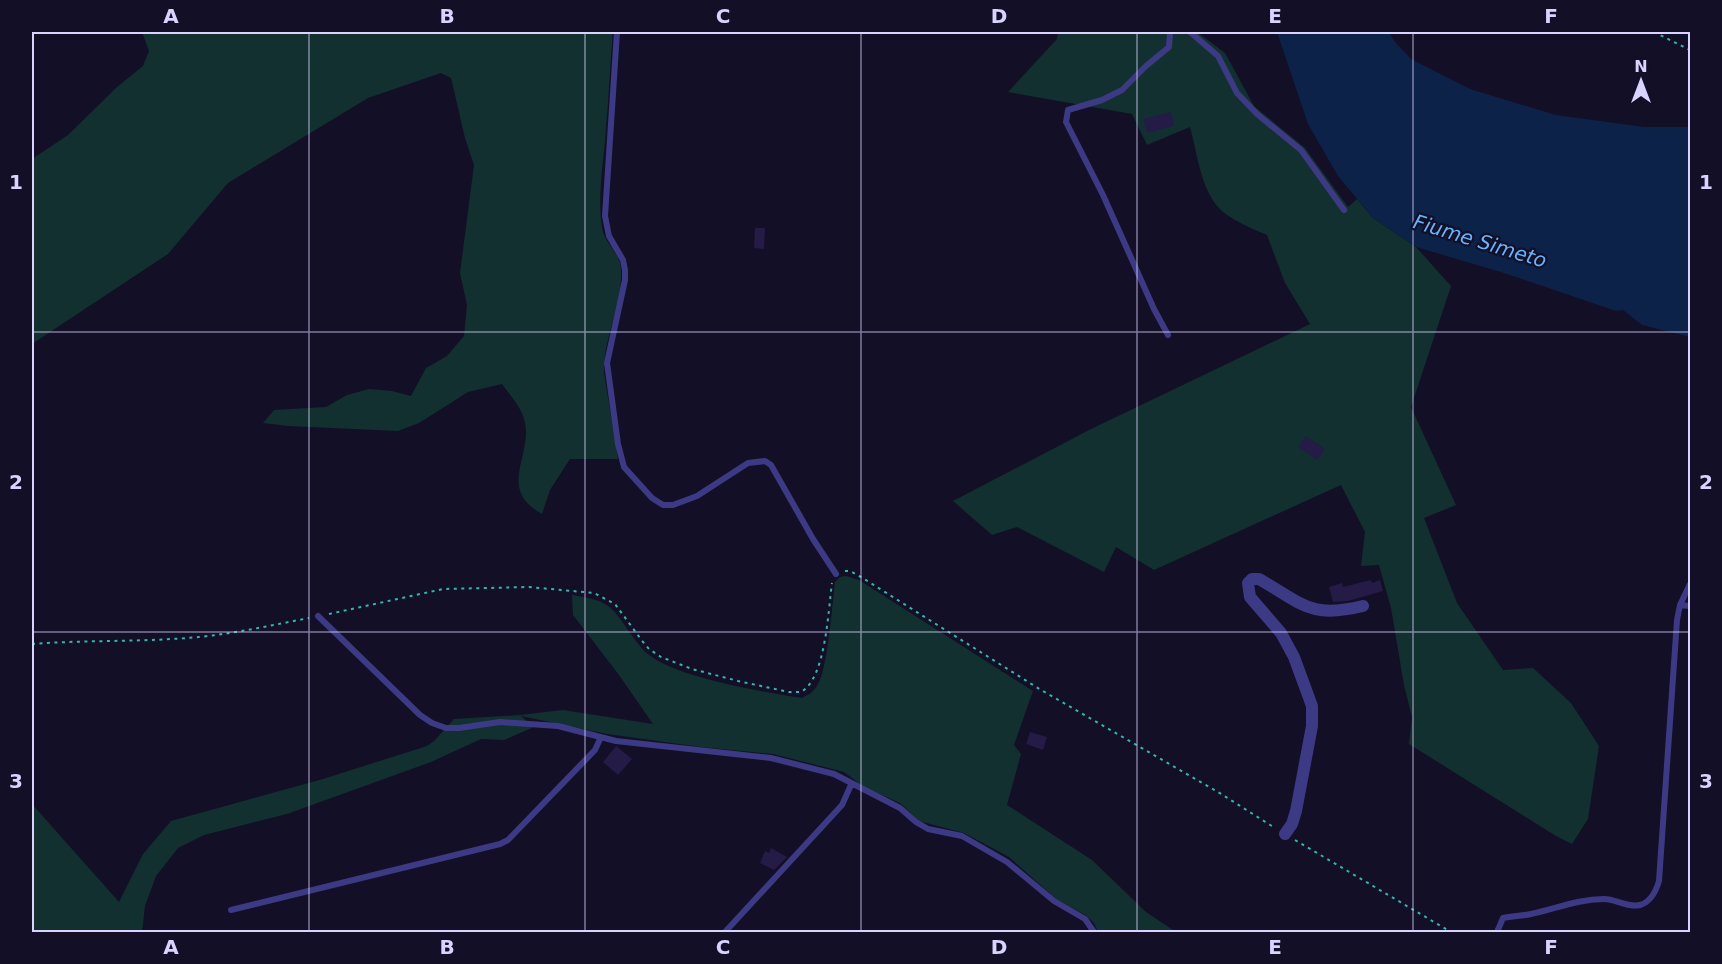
<svg xmlns="http://www.w3.org/2000/svg" width="1722" height="964" viewBox="0 0 1722 964" font-family="'DejaVu Sans',sans-serif">
<style>
.green{fill:#12302f}
.water{fill:#0c2248}
.building{fill:#241b47}
.lines{fill:none;stroke-linecap:round;stroke-linejoin:round}
.path{stroke:#2fb8b0;stroke-width:2;stroke-dasharray:3 4.5;stroke-linecap:butt}
.lane{stroke:#3d3a85;stroke-width:6}
.street{stroke:#3d3a85;stroke-width:12}
.grid{fill:none;stroke:#d9d4ff;stroke-width:1.5;stroke-opacity:0.55}
.labels{text-anchor:middle;dominant-baseline:central;stroke-width:4.5;stroke-linejoin:round;paint-order:stroke}
.water-label{font-size:20px;font-style:italic;fill:#62b6ff;stroke:#130f26}
.neatline{fill:none;stroke:#d9d4ff;stroke-width:2}
.grid-label{font-size:20px;text-anchor:middle;font-weight:bold;fill:#d9d4ff}
</style>
<rect width="100%" height="100%" fill="#130f26"/>
<path class="green" d="M 142,32 L 613,32 C 610,64 609,96 606,128 C 604,161 597,195 602,228 C 605,244 620,253 621,269 C 623,304 603,338 604,373 L 618,459 L 570,459 L 550,490 L 542,514 C 494,488 537,452 523,416 C 519,405 509,394 502,384 L 468,392 L 419,423 L 398,431 L 288,426 L 263,423 L 274,410 L 326,407 L 347,395 L 369,389 L 392,391 L 411,396 L 426,368 L 447,356 L 464,336 L 467,305 L 460,273 L 474,165 L 465,138 L 451,78 L 441,73 L 368,98 L 228,183 L 168,254 L 32,344 L 32,159 L 68,135 L 117,87 L 143,66 L 149,51 Z
M 1058,32 L 1197,32 L 1225,53 L 1254,106 L 1305,148 L 1348,207 L 1357,199 L 1373,218 L 1416,247 L 1451,286 L 1411,407 L 1456,505 L 1424,518 L 1457,603 L 1503,670 L 1533,668 L 1571,703 L 1599,746 L 1588,819 L 1572,844 L 1556,836 L 1409,744 L 1412,717 L 1404,685 L 1391,608 L 1379,565 L 1361,566 L 1365,532 L 1341,485 L 1154,570 L 1116,547 L 1104,572 L 1017,527 L 992,535 L 953,501 L 1091,429 L 1310,324 L 1285,283 L 1267,235 C 1254,230 1227,218 1218,207 C 1200,186 1197,152 1190,127 L 1147,145 L 1132,114 L 1008,92 L 1057,39 Z
M 846,576 L 859,580 L 1033,691 L 1014,745 L 1021,754 L 1007,805 L 1092,860 L 1146,912 L 1176,932 L 1098,932 L 1094,923 L 1085,915 L 1056,899 L 1009,857 L 964,833 L 919,821 L 900,803 L 864,787 L 844,772 L 773,754 L 701,747 L 607,734 L 521,716 L 534,727 L 504,740 L 481,739 L 431,762 L 287,814 L 204,835 L 178,848 L 156,876 L 145,906 L 142,932 L 32,932 L 32,804 L 119,902 L 143,854 L 171,821 L 323,779 L 427,746 L 434,741 L 454,719 L 520,715 L 563,710 L 653,724 L 619,675 L 573,615 L 572,595 C 606,600 611,604 630,633 C 636,640 641,649 648,654 C 677,678 764,692 802,698 C 808,695 813,692 817,686 C 828,669 832,605 835,582 L 840,577 Z"/>
<path class="water" d="M 1277,32 L 1389,32 L 1395,42 L 1411,59 L 1470,89 L 1556,115 L 1644,127 L 1690,127 L 1690,337 L 1642,325 L 1623,310 L 1616,311 L 1504,273 L 1416,247 L 1373,218 L 1338,176 L 1308,124 Z"/>
<path class="building" d="M 1171,112 L 1174,126 L 1147,133 L 1143,119 Z
M 755,228 L 765,228 L 764,249 L 754,248 Z
M 1306,436 L 1325,449 L 1317,460 L 1298,447 Z
M 1371,580 L 1372,583 L 1380,580 L 1383,591 L 1348,601 L 1333,602 L 1329,587 L 1342,583 L 1343,587 Z
M 1030,732 L 1047,737 L 1043,750 L 1026,744 Z
M 616,746 L 632,759 L 618,775 L 603,762 Z
M 771,848 L 787,857 L 774,870 L 760,863 L 765,851 L 769,853 Z"/>
<g class="lines">
<path class="path" d="M 1654,32 L 1690,50
M 845,571 L 850,571 L 861,577 L 1041,690 L 1218,792 L 1275,828
M 329,614 L 443,589 L 529,587 L 594,593 L 615,604 L 643,642 L 649,649 L 661,657 L 692,669 L 738,681 L 789,692 L 801,692 C 826,678 828,611 832,583
M 32,644 C 83,640 135,642 187,638 C 228,635 268,626 309,618
M 1295,840 L 1451,932"/>
<path class="lane" d="M 617,32 L 605,216 L 609,236 L 623,260 L 625,270 L 625,280 L 607,363 L 618,444 L 624,467 L 652,498 L 663,505 L 673,505 L 697,496 L 748,463 L 765,461 L 771,465 L 813,539 L 836,574
M 1190,32 L 1218,56 L 1237,93 L 1257,114 L 1301,150 L 1344,210
M 1168,335 L 1154,309 L 1103,195 L 1066,122 L 1068,110 L 1102,100 L 1122,90 L 1146,66 L 1169,47 L 1170,32
M 1680,605 L 1690,606
M 318,616 L 420,715 L 432,723 L 446,728 L 459,728 L 500,722 L 558,726 L 616,741 L 771,758 L 834,774 L 900,808 L 916,822 L 928,829 L 962,836 L 1007,862 L 1054,901 L 1085,919 L 1094,932
M 231,910 L 500,844 L 508,840 L 595,750 L 601,737
M 725,932 L 842,805 L 851,785
M 1497,932 L 1503,918 C 1513,916 1522,916 1531,914 C 1556,909 1577,899 1604,899 C 1616,899 1628,908 1640,905 C 1651,902 1656,891 1659,881 L 1677,620 L 1680,605 L 1690,584"/>
<path class="street" d="M 1285,834 L 1292,824 L 1296,811 L 1312,726 L 1312,706 L 1294,657 L 1281,633 L 1250,597 L 1248,583 L 1252,579 L 1259,579 C 1303,604 1310,619 1363,606"/>
</g>
<path class="grid" d="M 309,32 L 309,932M 585,32 L 585,932M 861,32 L 861,932M 1137,32 L 1137,932M 1413,32 L 1413,932M 32,332 L 1690,332M 32,632 L 1690,632"/>
<g class="labels">
<g class="water-label">
<text transform="translate(1480 241) rotate(17)">Fiume Simeto</text>
</g>
</g>
<rect width="1722" height="964" fill="none" stroke="#130f26" stroke-width="66"/>
<g transform="translate(1641 81)" stroke="#130f26" stroke-width="4.5" paint-order="stroke">
<path d="M0-4.5L10 22L0 15L-10 22Z" fill="#d9d4ff"/>
<text y="-9" font-size="16" font-weight="bold" text-anchor="middle" fill="#d9d4ff">N</text>
</g>
<rect x="33" y="33" width="1656" height="898" class="neatline"/>
<g class="grid-label">
<text x="171" y="23">A</text>
<text x="447" y="23">B</text>
<text x="723" y="23">C</text>
<text x="999" y="23">D</text>
<text x="1275" y="23">E</text>
<text x="1551" y="23">F</text>
<text x="16" y="189">1</text>
<text x="1706" y="189">1</text>
<text x="16" y="489">2</text>
<text x="1706" y="489">2</text>
<text x="16" y="788">3</text>
<text x="1706" y="788">3</text>
<text x="171" y="954">A</text>
<text x="447" y="954">B</text>
<text x="723" y="954">C</text>
<text x="999" y="954">D</text>
<text x="1275" y="954">E</text>
<text x="1551" y="954">F</text>
</g>
</svg>
